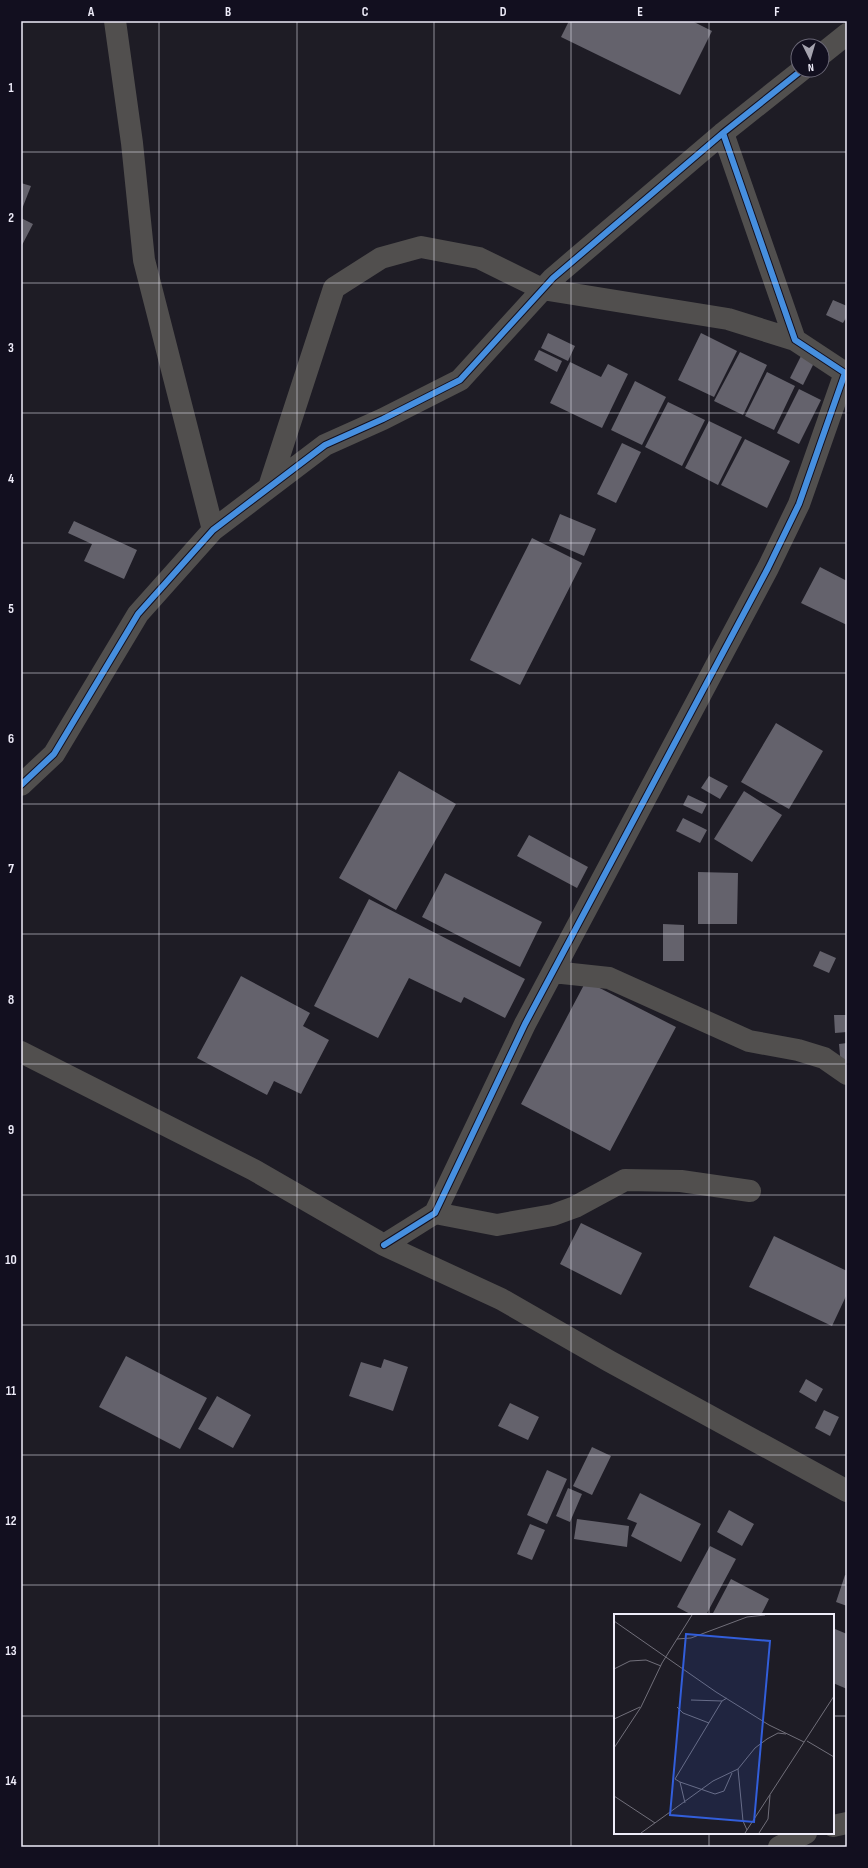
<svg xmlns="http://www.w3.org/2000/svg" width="868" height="1868" viewBox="0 0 868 1868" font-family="'Sofia Sans Condensed',sans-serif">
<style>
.building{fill:#64626c}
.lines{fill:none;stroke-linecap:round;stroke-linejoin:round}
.minor{stroke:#514f4e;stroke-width:22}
.cycleway-casing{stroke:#120f1f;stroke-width:8}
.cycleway{stroke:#468fdf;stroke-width:6}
.grid{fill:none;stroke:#eeecf9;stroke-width:1;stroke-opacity:0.55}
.inset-road{fill:none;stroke:#716f7a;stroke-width:1}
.view{fill:#325edb;fill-opacity:0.15;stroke:#325edb;stroke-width:2}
.inset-edge{fill:none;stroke:#eeecf9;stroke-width:2}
.neatline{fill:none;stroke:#eeecf9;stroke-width:1.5}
.grid-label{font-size:13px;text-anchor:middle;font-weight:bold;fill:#eeecf9}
</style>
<rect width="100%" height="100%" fill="#1e1c25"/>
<path class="building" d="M 569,21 L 692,21 L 712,31 L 680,95 L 561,37 Z
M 21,183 L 31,186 L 22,209 L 21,208 Z
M 21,218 L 33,224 L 21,247 Z
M 833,300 L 847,306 L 847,316 L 843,323 L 826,315 Z
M 548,333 L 575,346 L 568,361 L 541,348 Z
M 701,333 L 737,351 L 714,397 L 678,380 Z
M 539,350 L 562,361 L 557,372 L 534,360 Z
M 740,352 L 767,365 L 743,415 L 714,401 Z
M 801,356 L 814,363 L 803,385 L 790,378 Z
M 570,362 L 601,377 L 608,364 L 628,374 L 602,428 L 550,403 Z
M 767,372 L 795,386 L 774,430 L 745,416 Z
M 635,381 L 666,397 L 642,445 L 611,430 Z
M 799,389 L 821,400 L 799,444 L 777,433 Z
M 668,402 L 705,420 L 682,466 L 645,447 Z
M 709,421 L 742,437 L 718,485 L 685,468 Z
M 745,439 L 790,461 L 767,508 L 721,485 Z
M 622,443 L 641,452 L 616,503 L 597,494 Z
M 560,514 L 596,529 L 584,556 L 549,541 Z
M 74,521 L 137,550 L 124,579 L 84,561 L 92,544 L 68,533 Z
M 532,538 L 582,563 L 520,685 L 470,660 Z
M 820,567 L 847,581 L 847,625 L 801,603 Z
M 776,723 L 823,751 L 789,809 L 741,782 Z
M 399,771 L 456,804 L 396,910 L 339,878 Z
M 709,776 L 728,786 L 720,799 L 701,788 Z
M 744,791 L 782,815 L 752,862 L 714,839 Z
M 688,795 L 707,804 L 702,814 L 683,805 Z
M 683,818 L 707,830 L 700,843 L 676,831 Z
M 529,835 L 588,867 L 577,888 L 517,856 Z
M 698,872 L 738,873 L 737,924 L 698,924 Z
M 445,873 L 542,922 L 520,967 L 422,917 Z
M 369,899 L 525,979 L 505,1018 L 464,997 L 461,1003 L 409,978 L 378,1038 L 314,1006 Z
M 663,924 L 684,925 L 684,961 L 663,961 Z
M 820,951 L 836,958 L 829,973 L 813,966 Z
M 241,976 L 310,1013 L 303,1026 L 329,1040 L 301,1094 L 274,1081 L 267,1095 L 197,1058 Z
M 586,981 L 676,1027 L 610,1151 L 521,1104 Z
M 834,1015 L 847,1015 L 847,1032 L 835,1033 Z
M 847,1043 L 847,1065 L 841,1066 L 839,1044 Z
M 581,1223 L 642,1253 L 621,1295 L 560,1264 Z
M 774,1236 L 847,1271 L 847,1294 L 832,1326 L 749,1287 Z
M 126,1356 L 207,1398 L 180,1449 L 99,1407 Z
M 384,1359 L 408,1367 L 393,1411 L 349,1396 L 361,1362 L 381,1368 Z
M 806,1379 L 823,1389 L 816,1402 L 799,1392 Z
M 217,1396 L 251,1415 L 233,1448 L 198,1429 Z
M 510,1403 L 539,1417 L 528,1440 L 498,1426 Z
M 824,1410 L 839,1417 L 830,1436 L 815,1428 Z
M 592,1447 L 611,1456 L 592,1495 L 573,1486 Z
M 547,1470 L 567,1479 L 547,1524 L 527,1515 Z
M 568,1488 L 582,1494 L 570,1522 L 556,1516 Z
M 640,1493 L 701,1524 L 681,1562 L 631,1536 L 637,1523 L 627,1519 Z
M 729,1510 L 754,1524 L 742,1546 L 717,1532 Z
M 577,1519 L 629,1526 L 627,1547 L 574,1539 Z
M 530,1524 L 545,1530 L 532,1560 L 517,1554 Z
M 710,1546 L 736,1559 L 706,1615 L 692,1615 L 677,1607 Z
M 845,1575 L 847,1575 L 847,1606 L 836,1602 Z
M 731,1579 L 769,1599 L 761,1615 L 712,1615 Z
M 835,1629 L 847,1634 L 847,1689 L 833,1683 L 833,1633 Z"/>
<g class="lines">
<path class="minor" d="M 115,21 L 132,143 L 144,260 L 213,530
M 822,54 L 847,34
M 269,487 L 334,288 L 381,258 L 421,247 L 479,258 L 542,289 L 728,319 L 795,340
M 21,785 L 54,754 L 138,614 L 213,530 L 325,445 L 383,419 L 460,380 L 553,278 L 723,133 L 802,70
M 553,972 L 609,978 L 749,1041 L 798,1050 L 824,1058 L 847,1074
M 21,1052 L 254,1170 L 384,1245 L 501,1299 L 609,1361 L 847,1491
M 435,1213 L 497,1225 L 553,1215 L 575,1207 L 625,1180 L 681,1181 L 750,1191
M 384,1245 L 435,1213 L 525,1024 L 768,568 L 799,504 L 845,373 L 795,340 L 723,133
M 833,1826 L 847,1823
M 779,1847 L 806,1833"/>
<g class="cycleway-casing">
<path id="cycleway" d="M 21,785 L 54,754 L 138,614 L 213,530 L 325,445 L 383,419 L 460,380 L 553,278 L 723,133 L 802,70
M 384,1245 L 435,1213 L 525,1024 L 768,568 L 799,504 L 845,373 L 795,340 L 723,133"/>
</g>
<use href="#cycleway" class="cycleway"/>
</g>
<path class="grid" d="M 159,21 L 159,1847M 297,21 L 297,1847M 434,21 L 434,1847M 571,21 L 571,1847M 709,21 L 709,1615M 21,152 L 847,152M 21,283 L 847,283M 21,413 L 847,413M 21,543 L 847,543M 21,673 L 847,673M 21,804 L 847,804M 21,934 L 847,934M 21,1064 L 847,1064M 21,1195 L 847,1195M 21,1325 L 847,1325M 21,1455 L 847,1455M 21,1585 L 847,1585M 21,1716 L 615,1716M 833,1716 L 847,1716M 709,1833 L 709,1847"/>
<g transform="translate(614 1614)">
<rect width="220" height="220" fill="#1e1c25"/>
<path class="inset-road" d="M 0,7 L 102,78 L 155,111 L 190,128M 63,25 L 77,24 L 133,3 L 151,1M 0,55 L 16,47 L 32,46 L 47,52M 77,86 L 108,87M 63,93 L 69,99 L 95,109M 0,105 L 26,93M 193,127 L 220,143M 0,134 L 27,93 L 48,49 L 78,1M 124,155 L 129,207 L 133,216M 66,168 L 101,180 L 110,177 L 118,159M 0,182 L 41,209M 71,189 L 66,168 L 61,165 L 108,87 L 113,84M 27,219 L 99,167 L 124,155 L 141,134 L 153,125 L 164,119 L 172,120M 131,219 L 220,82M 145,219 L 154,205 L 156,181"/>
<path class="view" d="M 72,20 L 156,27 L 140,208 L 56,201 Z"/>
<rect width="220" height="220" class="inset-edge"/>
</g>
<rect width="868" height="1868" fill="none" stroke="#120f1f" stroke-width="44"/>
<g transform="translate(810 58) rotate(175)"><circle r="19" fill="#120f1f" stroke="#6a6776"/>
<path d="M0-3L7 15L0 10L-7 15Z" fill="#a5a3af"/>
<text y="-6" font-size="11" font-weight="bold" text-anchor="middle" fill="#eeecf9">N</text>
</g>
<rect x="22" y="22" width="824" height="1824" class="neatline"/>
<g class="grid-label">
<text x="91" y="16">A</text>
<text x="228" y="16">B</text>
<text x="365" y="16">C</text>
<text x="503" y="16">D</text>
<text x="640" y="16">E</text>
<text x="777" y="16">F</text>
<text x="11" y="92">1</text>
<text x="11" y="222">2</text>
<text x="11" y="352">3</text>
<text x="11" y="483">4</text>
<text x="11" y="613">5</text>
<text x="11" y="743">6</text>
<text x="11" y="873">7</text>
<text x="11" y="1004">8</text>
<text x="11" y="1134">9</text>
<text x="11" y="1264">10</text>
<text x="11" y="1395">11</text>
<text x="11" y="1525">12</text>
<text x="11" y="1655">13</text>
<text x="11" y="1785">14</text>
</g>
</svg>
